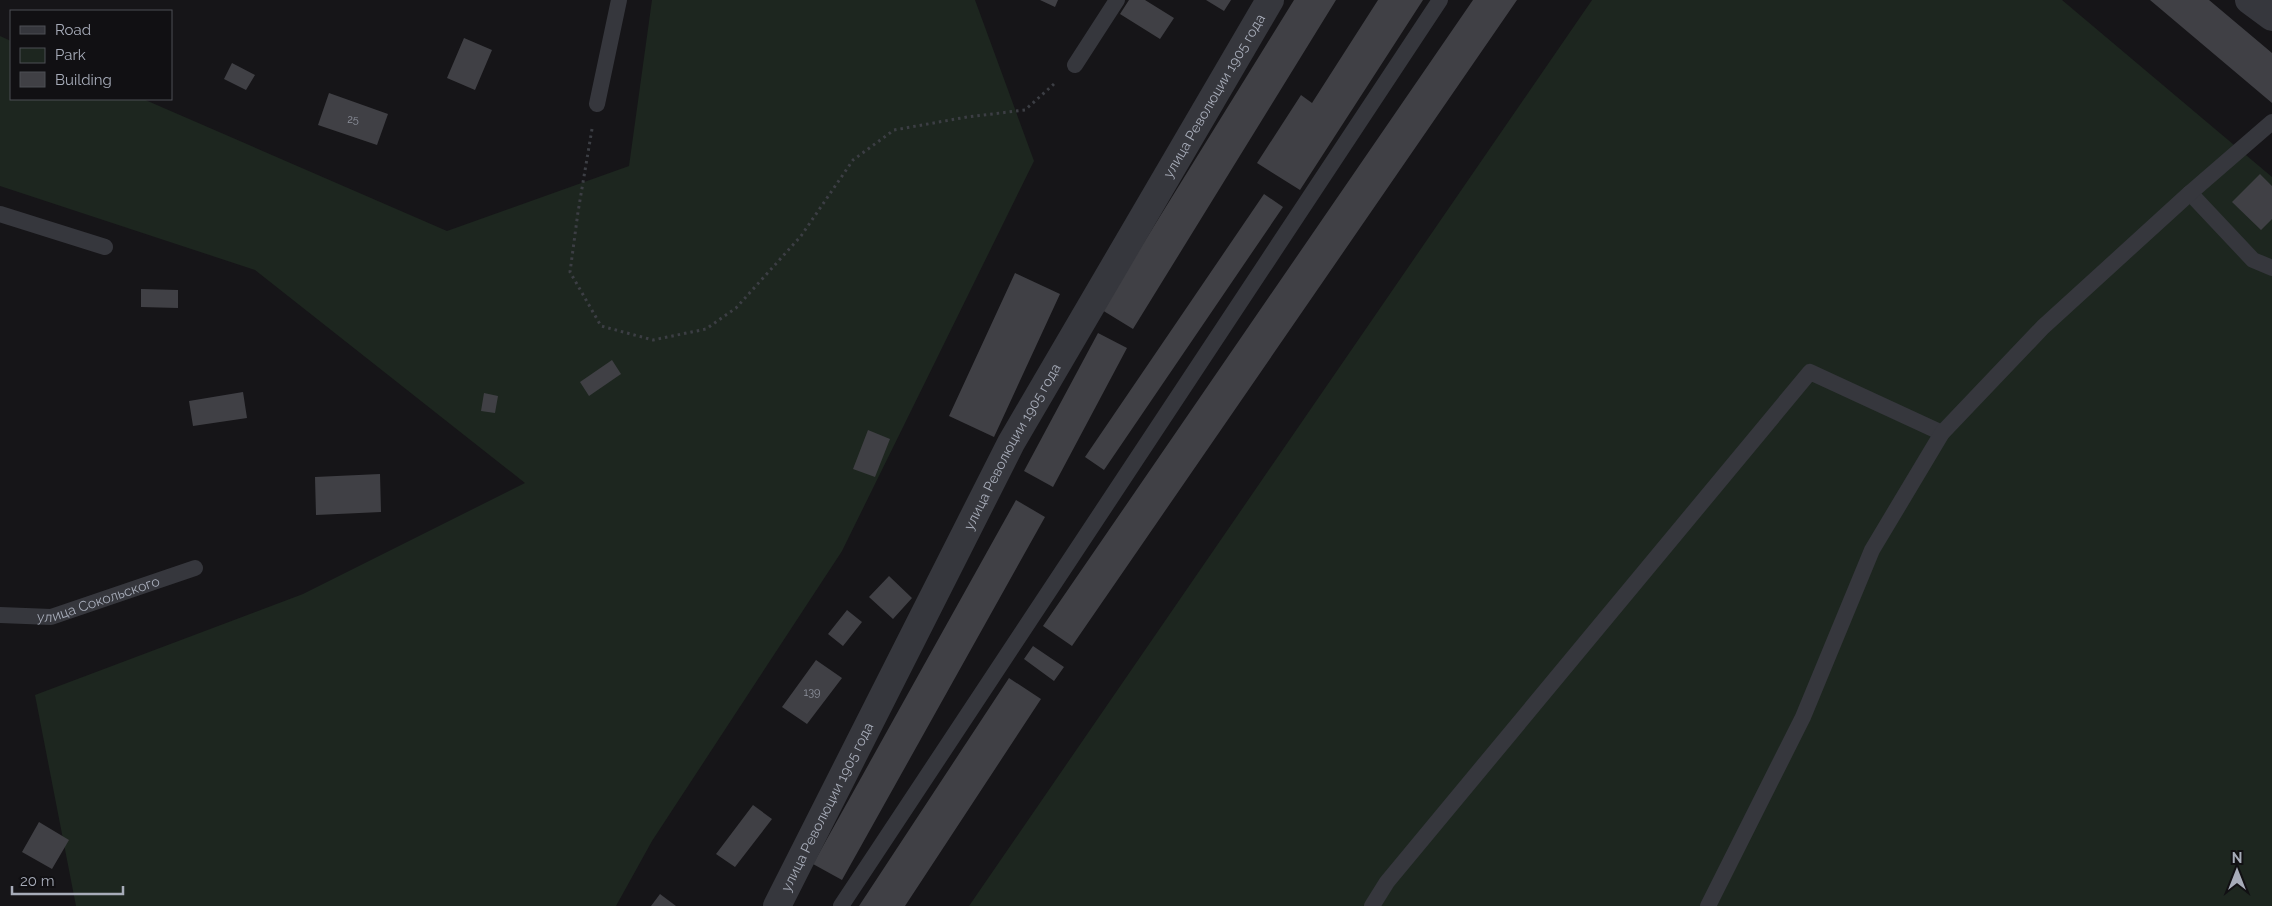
<svg xmlns="http://www.w3.org/2000/svg" width="2272" height="906" viewBox="0 0 2272 906" font-family="Raleway,sans-serif">
<style>
.green{fill:#1d261f}
.building{fill:#404045}
.lines{fill:none;stroke-linecap:round;stroke-linejoin:round}
.path{stroke:#3c3e44;stroke-width:3;stroke-dasharray:2.5 4;stroke-linecap:butt}
.service{stroke:#36373d;stroke-width:16}
.minor{stroke:#36373d;stroke-width:28}
.labels{text-anchor:middle;dominant-baseline:central;stroke-width:4.5;stroke-linejoin:round;paint-order:stroke}
.number-label{font-size:11px;fill:#8d919c}
.street-label{font-size:14px;fill:#a7acb9;stroke:#111013}
</style>
<rect width="100%" height="100%" fill="#161518"/>
<path class="green" d="M 652,0 L 975,0 L 1034,161 L 842,551 L 652,841 L 616,906 L 76,906 L 35,695 L 303,594 L 525,483 L 255,270 L 0,186 L 0,36 L 11,41 L 11,99 L 143,99 L 447,231 L 629,166 Z
M 1592,0 L 2062,0 L 2272,177 L 2272,906 L 969,906 Z"/>
<path class="building" d="M 1040,0 L 1058,0 L 1055,7 Z
M 1129,0 L 1145,0 L 1174,18 L 1160,39 L 1120,14 Z
M 1206,0 L 1231,0 L 1224,11 Z
M 1294,0 L 1336,0 L 1133,329 L 1102,310 Z
M 1378,0 L 1423,0 L 1300,190 L 1257,163 L 1301,95 L 1312,103 Z
M 1473,0 L 1517,0 L 1072,646 L 1043,626 Z
M 2150,0 L 2209,0 L 2272,53 L 2272,103 Z
M 464,38 L 492,50 L 475,90 L 447,78 Z
M 232,63 L 255,75 L 246,90 L 224,79 Z
M 329,93 L 388,114 L 377,145 L 318,125 Z
M 2260,174 L 2272,186 L 2272,219 L 2261,230 L 2232,202 Z
M 1264,194 L 1283,207 L 1104,470 L 1085,457 Z
M 1015,273 L 1060,294 L 994,437 L 949,416 Z
M 141,289 L 178,290 L 178,308 L 141,307 Z
M 1098,333 L 1127,348 L 1053,487 L 1024,471 Z
M 612,360 L 621,374 L 589,396 L 580,382 Z
M 243,392 L 247,418 L 193,426 L 189,401 Z
M 484,393 L 498,396 L 495,413 L 481,411 Z
M 868,430 L 890,439 L 875,477 L 853,469 Z
M 380,474 L 381,512 L 316,515 L 315,477 Z
M 1016,500 L 1045,517 L 842,880 L 813,864 Z
M 889,576 L 912,598 L 893,619 L 869,597 Z
M 847,610 L 862,622 L 843,646 L 828,634 Z
M 1033,646 L 1064,667 L 1054,681 L 1024,659 Z
M 816,660 L 842,678 L 807,724 L 782,707 Z
M 1009,678 L 1041,699 L 905,906 L 859,906 Z
M 753,805 L 772,819 L 735,867 L 716,854 Z
M 39,822 L 69,840 L 52,869 L 22,852 Z
M 660,894 L 676,906 L 651,906 Z"/>
<g class="lines">
<path class="path" d="M 592,129 L 578,212 L 570,272 L 601,326 L 653,340 L 706,329 L 736,308 L 801,236 L 853,160 L 894,130 L 967,117 L 1025,110 L 1054,84"/>
<g class="service">
<path d="M 1075,65 L 1117,0"/>
<path d="M 597,104 L 619,0"/>
<path d="M 2190,193 L 2253,260 L 2272,268"/>
<path d="M 0,214 L 105,247"/>
<path id="s1" d="M 0,615 L 51,617 L 195,568"/>
<path d="M 841,906 L 1440,0"/>
<path d="M 1372,906 L 1387,882 L 1810,372 L 1942,433"/>
<path d="M 1708,906 L 1803,717 L 1872,550 L 1942,433 L 2043,327 L 2190,193 L 2272,122"/>
</g>
<g class="minor">
<path d="M 2249,0 L 2272,17"/>
<path id="s2" d="M 777,906 L 1011,443 L 1270,0"/>
</g>
</g>
<g class="labels">
<g class="number-label">
<text x="353" y="119">25</text>
<text x="812" y="692">139</text>
</g>
<g class="street-label">
<text stroke="none"><textPath href="#s2" startOffset="921">улица Революции 1905 года</textPath></text>
<text stroke="none"><textPath href="#s2" startOffset="516">улица Революции 1905 года</textPath></text>
<text stroke="none"><textPath href="#s1" startOffset="101">улица Сокольского</textPath></text>
<text stroke="none"><textPath href="#s2" startOffset="111">улица Революции 1905 года</textPath></text>
</g>
</g>
<rect x="10" y="10" width="162" height="90" fill="#111013" stroke="#4d4e55"/>
<rect x="20" y="26" width="25" height="8" fill="#36373d" stroke="#4d4e55"/>
<text x="55" y="35" font-size="15" fill="#a7acb9">Road</text>
<rect x="20" y="48" width="25" height="15" fill="#1d261f" stroke="#4d4e55"/>
<text x="55" y="60" font-size="15" fill="#a7acb9">Park</text>
<rect x="20" y="72" width="25" height="15" fill="#404045" stroke="#4d4e55"/>
<text x="55" y="85" font-size="15" fill="#a7acb9">Building</text>
<g transform="translate(2237 871)" stroke="#111013" stroke-width="4" paint-order="stroke">
<path d="M0-4L9 19L0 12L-9 19Z" fill="#a7acb9"/>
<text y="-8" font-size="14" font-weight="bold" text-anchor="middle" fill="#a7acb9">N</text>
</g>
<path d="M12 886v8h111v-8" fill="none" stroke="#a7acb9" stroke-width="2.5"/>
<text x="20" y="886" font-size="15" fill="#a7acb9" stroke="#111013" stroke-width="4" paint-order="stroke">20 m</text>
</svg>
